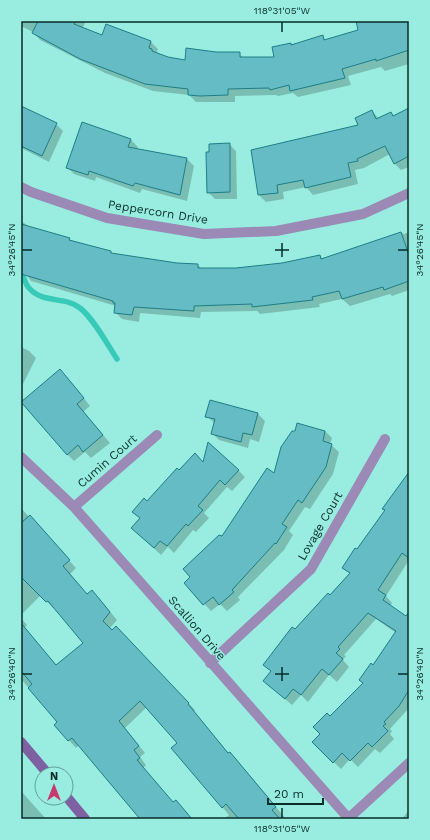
<svg xmlns="http://www.w3.org/2000/svg" width="430" height="840" viewBox="0 0 430 840" font-family="'Work Sans',sans-serif">
<style>
.shadow{fill:#0003}
.lines{fill:none;stroke-linecap:round;stroke-linejoin:round}
.stream{stroke:#38cab9;stroke-width:5.5}
.building{fill:#66bcc4;stroke:#1e7e85}
.street{stroke:#9b89b6;stroke-width:10}
.secondary{stroke:#7d61a3;stroke-width:10}
.ticks{fill:none;stroke:#082d29;stroke-width:1.5}
.labels{text-anchor:middle;dominant-baseline:central;stroke-width:3;stroke-linejoin:round;paint-order:stroke}
.street-label{font-size:12px;fill:#082d29;stroke:#99ede0}
.neatline{fill:none;stroke:#082d29;stroke-width:1.5}
.ticks-label{font-size:10px;text-anchor:middle;fill:#082d29}
</style>
<rect width="100%" height="100%" fill="#99ede0"/>
<path class="shadow" d="M 21,21 L 84,21 L 85,23 L 82,29 L 102,37 L 151,42 L 158,49 L 156,54 L 167,58 L 186,61 L 216,53 L 239,53 L 243,58 L 276,58 L 290,44 L 292,45 L 323,37 L 326,40 L 360,31 L 365,21 L 409,21 L 409,64 L 385,71 L 381,67 L 348,76 L 351,85 L 298,97 L 293,93 L 278,96 L 276,95 L 235,96 L 235,102 L 196,102 L 189,95 L 153,91 L 105,73 L 40,40 L 33,32 L 21,26 Z
M 21,106 L 56,124 L 63,131 L 49,162 L 21,148 Z
M 409,109 L 409,167 L 401,170 L 394,163 L 390,154 L 364,168 L 355,170 L 358,184 L 313,195 L 306,187 L 283,192 L 284,199 L 266,202 L 259,195 L 252,150 L 360,125 L 372,111 L 379,119 L 391,113 L 394,116 Z
M 131,140 L 138,147 L 137,149 L 187,159 L 194,166 L 187,201 L 142,189 L 140,193 L 96,177 L 95,181 L 74,174 L 67,167 Z
M 229,144 L 236,151 L 237,199 L 215,199 L 208,192 Z
M 21,221 L 33,229 L 111,252 L 114,255 L 176,264 L 198,265 L 202,269 L 236,269 L 282,264 L 320,256 L 323,259 L 402,233 L 404,234 L 409,232 L 409,290 L 392,296 L 390,294 L 350,306 L 342,299 L 319,304 L 320,307 L 260,314 L 257,311 L 201,312 L 200,318 L 140,313 L 139,322 L 122,319 L 115,312 L 116,306 L 31,281 L 21,268 Z
M 21,347 L 29,351 L 36,358 L 21,388 Z
M 67,377 L 90,406 L 83,412 L 110,443 L 91,458 L 85,452 L 74,461 L 67,454 Z
M 211,402 L 258,414 L 265,421 L 259,442 L 250,439 L 248,448 L 219,440 L 212,433 L 215,424 L 207,416 Z
M 325,431 L 332,438 L 330,444 L 339,452 L 333,474 L 310,509 L 305,507 L 289,531 L 293,535 L 284,550 L 238,597 L 240,600 L 227,611 L 220,604 L 211,611 L 185,583 L 274,474 Z
M 203,463 L 238,470 L 245,477 L 232,491 L 227,487 L 204,513 L 209,518 L 196,532 L 193,530 L 174,553 L 168,547 L 161,555 L 132,528 L 140,518 L 147,503 L 179,471 Z
M 409,473 L 409,560 L 386,596 L 392,603 L 390,606 L 407,618 L 409,614 L 409,708 L 390,729 L 392,731 L 390,734 L 394,739 L 380,753 L 375,749 L 358,767 L 350,759 L 341,769 L 313,742 L 322,734 L 330,718 L 364,683 L 396,633 L 376,619 L 344,655 L 346,656 L 343,660 L 349,667 L 337,682 L 329,675 L 308,702 L 301,695 L 292,705 L 272,688 L 272,672 L 264,665 L 295,630 L 350,574 L 344,568 L 386,511 L 383,508 Z
M 21,508 L 76,568 L 70,574 L 87,595 L 99,598 L 117,620 L 110,628 L 123,634 L 195,710 L 194,712 L 229,754 L 252,778 L 286,819 L 224,819 L 229,815 L 172,748 L 178,743 L 147,707 L 125,728 L 145,753 L 140,757 L 146,765 L 143,768 L 173,803 L 192,819 L 142,819 L 79,745 L 76,748 L 55,725 L 58,722 L 21,679 L 21,618 L 27,625 L 24,628 L 57,666 L 84,643 L 55,607 L 53,608 L 41,595 L 21,615 L 21,577 L 27,572 L 21,566 Z
M 21,791 L 46,819 L 21,819 Z
M 409,810 L 409,819 L 402,819 Z"/>
<g class="lines">
<path class="stream" d="M 21,272 C 24,277 25,284 29,288 C 43,304 65,296 80,308 C 94,319 107,344 117,359"/>
</g>
<path class="building" d="M 38,21 L 76,21 L 74,24 L 102,35 L 106,24 L 151,41 L 149,48 L 152,49 L 152,51 L 168,57 L 185,60 L 186,48 L 216,52 L 240,52 L 240,57 L 274,57 L 272,47 L 291,43 L 291,45 L 323,35 L 324,40 L 358,30 L 356,21 L 409,21 L 409,50 L 376,61 L 376,59 L 342,69 L 345,78 L 290,91 L 289,85 L 270,90 L 269,88 L 228,89 L 228,95 L 200,96 L 188,95 L 188,89 L 145,84 L 80,59 L 32,33 Z
M 21,106 L 57,123 L 42,156 L 21,146 Z
M 409,108 L 409,156 L 394,164 L 385,146 L 357,159 L 358,161 L 348,163 L 351,177 L 305,188 L 303,180 L 277,185 L 278,193 L 258,195 L 251,150 L 358,125 L 355,118 L 372,110 L 376,119 L 391,112 L 393,116 Z
M 82,122 L 131,139 L 128,147 L 187,158 L 180,195 L 135,183 L 133,186 L 89,171 L 88,175 L 66,168 Z
M 230,143 L 230,192 L 207,193 L 206,152 L 209,152 L 209,144 Z
M 21,224 L 70,238 L 69,240 L 111,251 L 111,253 L 177,263 L 198,264 L 198,268 L 236,268 L 282,263 L 320,255 L 321,259 L 401,232 L 409,255 L 409,281 L 384,290 L 383,287 L 342,299 L 339,291 L 312,297 L 313,300 L 252,307 L 252,304 L 194,306 L 194,311 L 134,307 L 132,315 L 114,313 L 115,303 L 113,303 L 113,301 L 21,274 Z
M 60,369 L 84,398 L 77,404 L 103,435 L 83,452 L 78,445 L 67,455 L 21,402 Z
M 210,400 L 258,413 L 252,435 L 243,433 L 241,442 L 211,434 L 215,419 L 205,417 Z
M 297,423 L 325,431 L 323,441 L 332,444 L 326,467 L 302,503 L 298,500 L 282,524 L 287,527 L 276,544 L 275,543 L 232,590 L 234,592 L 219,605 L 213,597 L 203,605 L 184,583 L 190,577 L 183,569 L 219,535 L 222,536 L 267,468 L 274,473 L 281,447 L 292,431 L 295,431 Z
M 208,442 L 239,470 L 225,485 L 220,480 L 198,506 L 203,510 L 188,526 L 186,524 L 167,546 L 160,541 L 154,548 L 131,528 L 140,518 L 132,512 L 144,498 L 147,501 L 177,468 L 179,470 L 195,453 L 203,462 Z
M 409,472 L 409,558 L 402,553 L 378,590 L 386,595 L 383,600 L 406,616 L 409,612 L 409,690 L 399,706 L 384,722 L 386,724 L 383,726 L 388,731 L 372,747 L 368,743 L 350,761 L 342,753 L 333,763 L 312,742 L 320,734 L 313,727 L 327,713 L 330,716 L 363,683 L 359,680 L 371,663 L 373,665 L 396,631 L 368,613 L 338,647 L 340,649 L 336,653 L 343,659 L 329,675 L 322,669 L 301,695 L 293,689 L 285,699 L 263,681 L 271,671 L 263,665 L 292,627 L 295,629 L 328,593 L 330,595 L 350,573 L 342,568 L 355,548 L 357,549 L 385,510 L 382,509 Z
M 30,515 L 70,560 L 63,566 L 87,594 L 92,590 L 110,612 L 103,621 L 112,630 L 116,626 L 189,703 L 188,704 L 228,753 L 230,752 L 245,770 L 276,807 L 272,810 L 280,819 L 239,819 L 226,804 L 222,808 L 171,748 L 177,743 L 140,701 L 119,721 L 139,746 L 134,750 L 140,758 L 137,760 L 173,802 L 176,800 L 192,819 L 140,819 L 72,738 L 68,741 L 54,725 L 57,722 L 28,688 L 32,684 L 21,671 L 21,623 L 56,665 L 83,643 L 48,601 L 46,602 L 21,577 L 21,523 Z"/>
<g class="lines">
<path class="street" d="M 21,187 L 31,192 L 107,218 L 204,234 L 276,231 L 363,214 L 409,193
M 21,457 L 74,507 L 349,819
M 74,507 L 157,435
M 210,663 L 311,569 L 385,439
M 349,818 L 409,763"/>
<path class="secondary" d="M 21,742 L 48,774
M 66,796 L 85,819"/>
</g>
<path class="ticks" d="M 282,22 L 282,32M 282,243 L 282,257M 22,250 L 32,250M 275,250 L 289,250M 398,250 L 408,250M 282,667 L 282,681M 22,674 L 32,674M 275,674 L 289,674M 398,674 L 408,674M 282,808 L 282,818"/>
<g class="labels">
<g class="street-label">
<text transform="translate(158 212) rotate(9)">Peppercorn Drive</text>
<text transform="translate(107 461) rotate(-41)">Cumin Court</text>
<text transform="translate(320 526) rotate(-60)">Lovage Court</text>
<text transform="translate(197 628) rotate(49)">Scallion Drive</text>
</g>
</g>
<rect width="430" height="840" fill="none" stroke="#99ede0" stroke-width="44"/>
<g transform="translate(54 786)"><circle r="19" fill="#99ede0" stroke="#5fa097"/>
<path d="M0-3L7 15L0 10L-7 15Z" fill="#c63a6d"/>
<text y="-6" font-size="11" font-weight="bold" text-anchor="middle" fill="#082d29">N</text>
</g>
<path d="M268 798v6h55v-6" fill="none" stroke="#082d29" stroke-width="2"/>
<text x="274" y="798" font-size="12" fill="#082d29" stroke="#99ede0" stroke-width="3" paint-order="stroke">20 m</text>
<rect x="22" y="22" width="386" height="796" class="neatline"/>
<g class="ticks-label">
<text x="282" y="14">118°31'05"W</text>
<text transform="translate(11 250) rotate(-90)" y="4">34°26'45"N</text>
<text transform="translate(419 250) rotate(-90)" y="4">34°26'45"N</text>
<text transform="translate(11 674) rotate(-90)" y="4">34°26'40"N</text>
<text transform="translate(419 674) rotate(-90)" y="4">34°26'40"N</text>
<text x="282" y="832">118°31'05"W</text>
</g>
</svg>
